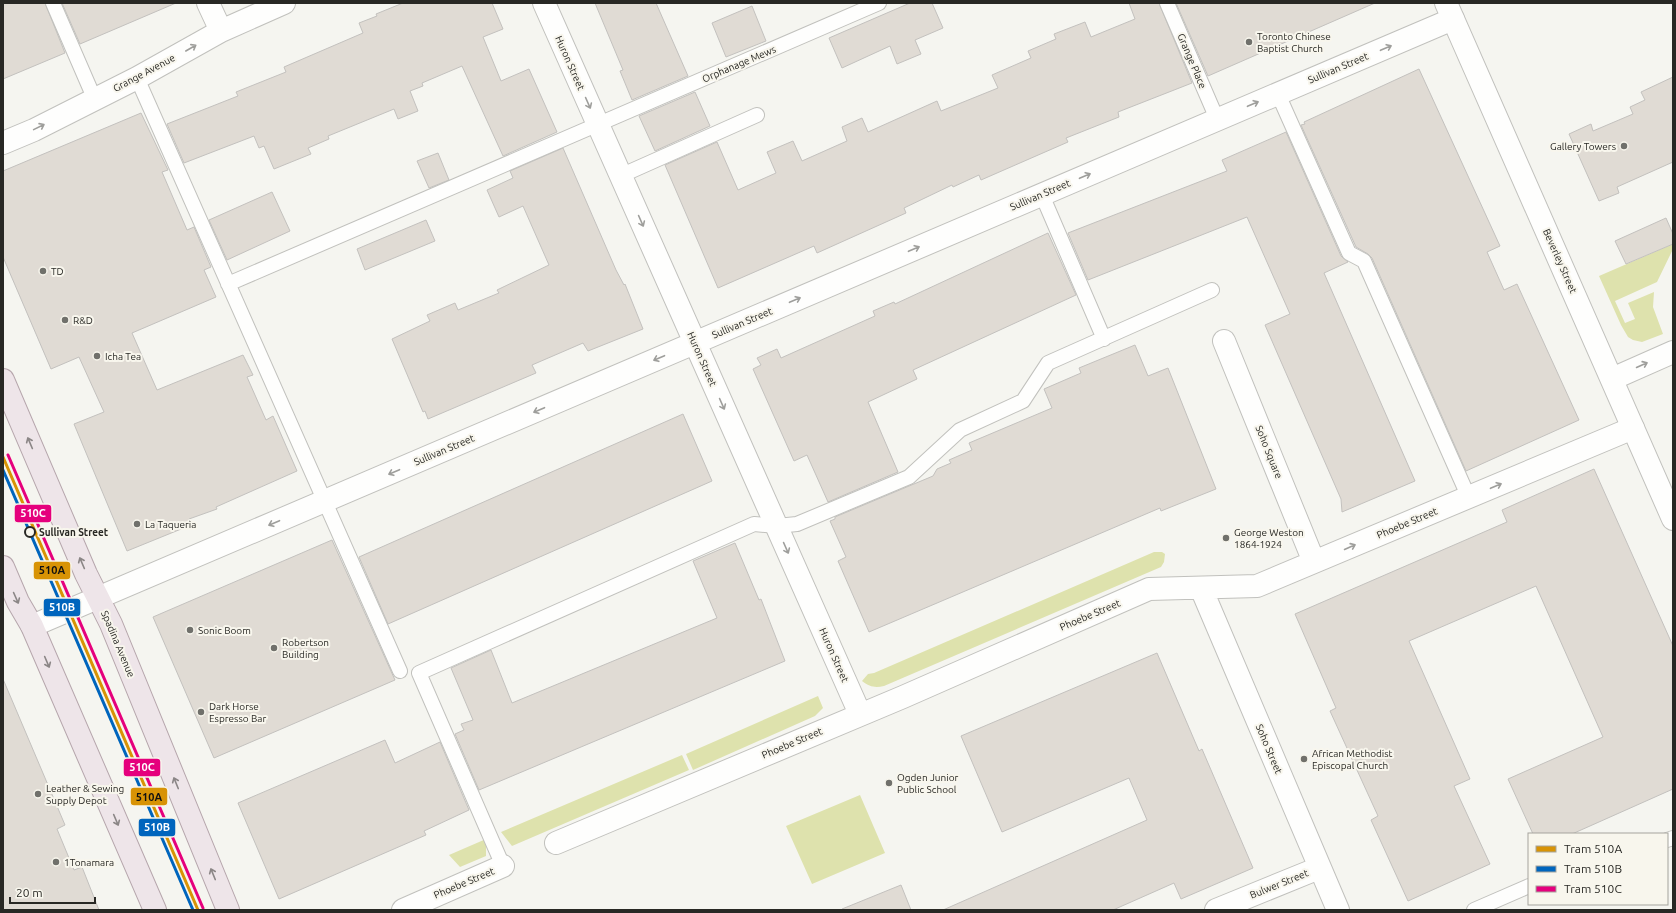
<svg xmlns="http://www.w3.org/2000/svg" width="1676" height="913" viewBox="0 0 1676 913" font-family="Ubuntu,sans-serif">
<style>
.green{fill:#dee2ad}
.building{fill:#e0dbd4;stroke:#c3c1be}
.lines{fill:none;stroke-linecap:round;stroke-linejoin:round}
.service-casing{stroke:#c1c1bd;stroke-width:16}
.minor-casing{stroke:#c1c1bd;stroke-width:24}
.tertiary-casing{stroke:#c1c1bd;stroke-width:24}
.primary-casing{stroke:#b6a6ac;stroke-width:24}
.service{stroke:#fefefd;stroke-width:14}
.minor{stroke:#fefefd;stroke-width:22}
.tertiary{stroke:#fefefd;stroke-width:22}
.primary{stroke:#eee5e9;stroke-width:22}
.tram-1-casing{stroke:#f8f6ed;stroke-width:6}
.tram-2-casing{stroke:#f8f6ed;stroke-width:6}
.tram-3-casing{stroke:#f8f6ed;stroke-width:6}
.tram-1{stroke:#d89305;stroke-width:3}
.tram-2{stroke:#0065bd;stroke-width:3}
.tram-3{stroke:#e5007d;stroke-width:3}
.oneway{stroke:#9e9e9b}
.oneway2{stroke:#8b8686}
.poi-dot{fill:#70706b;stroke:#f8f6ed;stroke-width:1.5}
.stop-dot{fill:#f8f6ed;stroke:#282824;stroke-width:2}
.labels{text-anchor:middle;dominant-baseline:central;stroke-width:4;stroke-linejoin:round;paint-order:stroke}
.poi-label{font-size:10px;fill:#282824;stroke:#f8f6ed;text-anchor:start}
.street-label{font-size:10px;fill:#282824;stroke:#f8f6ed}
.stop-label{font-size:10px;font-weight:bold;fill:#282824;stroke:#f8f6ed;text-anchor:start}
.line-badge{stroke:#f8f6ed;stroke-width:1.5}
.badge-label{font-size:11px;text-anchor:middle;font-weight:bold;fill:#fff}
.pale-badge-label{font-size:11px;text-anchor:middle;font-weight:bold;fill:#111}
</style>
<rect width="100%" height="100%" fill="#f5f5f0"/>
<path class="green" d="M 1673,244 L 1673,249 L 1657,282 L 1615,301 L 1625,323 L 1635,319 L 1628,303 L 1654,292 L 1653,307 L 1663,334 L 1642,342 L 1633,340 L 1628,337 L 1621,325 L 1599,276 Z
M 1154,552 L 1162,552 L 1165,554 L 1164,562 L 1161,567 L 884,686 C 875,688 870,687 862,681 L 868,674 L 874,673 Z
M 818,696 L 823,708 L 815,716 L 693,770 L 686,754 Z
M 682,755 L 689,770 L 512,846 L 501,832 Z
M 860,795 L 885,853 L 812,884 L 786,826 Z
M 486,839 L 486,856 L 460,867 L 449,855 Z"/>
<path class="building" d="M 3,3 L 45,3 L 65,53 L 3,79 Z
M 62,3 L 176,3 L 80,44 Z
M 403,3 L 492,3 L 503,29 L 483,37 L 501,81 L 529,69 L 557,132 L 503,156 L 462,66 L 422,83 L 423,86 L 410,91 L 418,111 L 398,119 L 394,109 L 328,136 L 329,139 L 308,148 L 311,154 L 274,169 L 264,146 L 259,148 L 254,136 L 184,163 L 167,124 L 238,96 L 236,92 L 286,72 L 284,67 L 363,33 L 359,23 L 377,16 L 376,14 Z
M 595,3 L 656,3 L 688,76 L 632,100 L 620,71 L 623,70 Z
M 910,3 L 932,3 L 943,28 L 915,40 L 921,54 L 897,64 L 890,46 L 842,68 L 829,38 Z
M 1129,3 L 1159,3 L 1192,83 L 1118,112 L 1119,117 L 1066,138 L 1068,142 L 981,180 L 979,175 L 953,187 L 952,185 L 904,208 L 906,213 L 817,253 L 814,246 L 718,288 L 665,165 L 717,142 L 738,190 L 776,173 L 767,152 L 793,141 L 802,161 L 847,141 L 842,127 L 862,118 L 868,132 L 937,101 L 941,111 L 998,88 L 992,75 L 1031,58 L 1028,51 L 1056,39 L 1054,34 L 1085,22 L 1091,37 L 1135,19 Z
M 1176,3 L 1375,3 L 1208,76 Z
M 752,6 L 766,41 L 726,57 L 712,23 Z
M 1419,69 L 1500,246 L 1487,252 L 1504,290 L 1517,284 L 1579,420 L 1466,471 L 1372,258 L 1368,254 L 1356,247 L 1301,125 L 1305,124 L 1304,122 Z
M 1673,77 L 1673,162 L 1617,187 L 1619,193 L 1599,201 L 1569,134 L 1591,124 L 1593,131 L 1633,114 L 1630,107 L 1645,100 L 1641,92 Z
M 695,92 L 710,126 L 655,151 L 639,116 Z
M 141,113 L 168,170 L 162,172 L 187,230 L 194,227 L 211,267 L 204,270 L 216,297 L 132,333 L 157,390 L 243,355 L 253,375 L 247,377 L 266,420 L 273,416 L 297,471 L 216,507 L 217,509 L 189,519 L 191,525 L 127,551 L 74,424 L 104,412 L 79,357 L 51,369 L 3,257 L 3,171 Z
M 1286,132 L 1341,256 L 1348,262 L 1324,273 L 1415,481 L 1342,512 L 1341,499 L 1265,325 L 1290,314 L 1247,217 L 1088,280 L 1068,233 L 1227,171 L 1222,160 Z
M 563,148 L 616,270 L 624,285 L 625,284 L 643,329 L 588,351 L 583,343 L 532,365 L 536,373 L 428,419 L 425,411 L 423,412 L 392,339 L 430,321 L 427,315 L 455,303 L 458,310 L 499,293 L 497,290 L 549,265 L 523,206 L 499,217 L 487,190 L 513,178 L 510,171 Z
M 438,153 L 449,180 L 429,188 L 417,161 Z
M 272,192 L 290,231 L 227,260 L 209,220 Z
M 1666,218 L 1673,234 L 1673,244 L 1626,264 L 1615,241 Z
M 426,220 L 435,241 L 365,270 L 357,249 Z
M 1048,233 L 1076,295 L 913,370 L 917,379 L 868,402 L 898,472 L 828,502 L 807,455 L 794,461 L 753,369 L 761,365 L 757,358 L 777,349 L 781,358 L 875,316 L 873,311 L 894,302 L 895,304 Z
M 1135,345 L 1148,376 L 1168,368 L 1216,489 L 1161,511 L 1160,508 L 869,632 L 838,561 L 846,557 L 830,521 L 835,519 L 835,517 L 933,476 L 937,469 L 951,463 L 949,460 L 972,450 L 969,443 L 1052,408 L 1044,389 L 1081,373 L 1079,368 Z
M 683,414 L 712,481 L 388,624 L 359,557 Z
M 1594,469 L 1673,646 L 1673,789 L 1572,834 L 1533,834 L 1508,779 L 1603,737 L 1536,586 L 1409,641 L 1470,779 L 1454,786 L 1490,864 L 1408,901 L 1371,820 L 1378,816 L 1330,711 L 1336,708 L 1295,614 L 1507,522 L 1502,510 Z
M 332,540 L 395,680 L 214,758 L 153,617 Z
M 735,543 L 759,600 L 761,599 L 785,661 L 479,790 L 455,734 L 464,730 L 461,724 L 473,720 L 451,668 L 491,650 L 512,703 L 717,618 L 693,561 Z
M 1157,653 L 1199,751 L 1202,749 L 1253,868 L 1181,899 L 1174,883 L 1113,910 L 943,910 L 1147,820 L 1129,778 L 1002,832 L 961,736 Z
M 3,679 L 65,825 L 57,829 L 74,870 L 82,867 L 99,910 L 3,910 Z
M 385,740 L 395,763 L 440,742 L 469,810 L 424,831 L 426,835 L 279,899 L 238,803 Z
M 901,885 L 911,910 L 842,910 L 842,909 Z"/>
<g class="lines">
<g class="service-casing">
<path id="service" d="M 53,3 L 95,100
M 1167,3 L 1217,119
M 137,78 L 400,671
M 1278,94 L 1349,253 L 1364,261 L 1469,498
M 620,176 L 757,115
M 1042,195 L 1104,339
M 228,284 L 879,3
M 1667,840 L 1673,838
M 503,866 L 419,673 L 754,524 L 777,526 L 797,524 L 909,477 L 960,430 L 1023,401 L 1048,363 L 1212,290
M 1474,910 L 1529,886"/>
</g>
<g class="minor-casing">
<path id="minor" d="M 208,3 L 221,31
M 544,3 L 860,714
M 3,143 L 34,130 L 137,78 L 221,31 L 284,3
M 1224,341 L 1314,562
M 1612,379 L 1673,352
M 1201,588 L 1338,910
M 32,626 L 1453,19
M 556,843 L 903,697 L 1149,589 L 1257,586 L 1633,428
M 403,910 L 503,866
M 1216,910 L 1319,868"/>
</g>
<g class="tertiary-casing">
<path id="tertiary" d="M 1446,3 L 1673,519"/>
</g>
<g class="primary-casing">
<path id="primary" d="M 3,380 L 86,574 L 111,624 L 228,910
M 3,567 L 18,602 L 32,626 L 155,910"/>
</g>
<use href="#service" class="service"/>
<use href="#minor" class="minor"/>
<use href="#tertiary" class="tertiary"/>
<use href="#primary" class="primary"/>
<g class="tram-1-casing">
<path id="tram-1" d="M 3,457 L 198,910"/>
</g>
<g class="tram-2-casing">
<path id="tram-2" d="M 3,470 L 193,910"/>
</g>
<g class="tram-3-casing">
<path id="tram-3" d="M 8,455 L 203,908"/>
</g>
<use href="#tram-1" class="tram-1"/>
<use href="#tram-2" class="tram-2"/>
<use href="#tram-3" class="tram-3"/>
</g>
<defs><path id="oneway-shaft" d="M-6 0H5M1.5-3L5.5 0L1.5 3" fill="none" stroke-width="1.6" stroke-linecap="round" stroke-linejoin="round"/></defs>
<g class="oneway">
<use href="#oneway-shaft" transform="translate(191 48) rotate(-30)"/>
<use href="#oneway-shaft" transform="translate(1386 48) rotate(-23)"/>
<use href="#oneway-shaft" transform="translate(588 103) rotate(66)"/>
<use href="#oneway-shaft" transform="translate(1253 104) rotate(-23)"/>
<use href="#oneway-shaft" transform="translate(39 127) rotate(-26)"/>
<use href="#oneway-shaft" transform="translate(1085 176) rotate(-23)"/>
<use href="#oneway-shaft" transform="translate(641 221) rotate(66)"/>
<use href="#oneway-shaft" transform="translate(914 249) rotate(-23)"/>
<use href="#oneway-shaft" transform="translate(795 300) rotate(-23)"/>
<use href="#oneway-shaft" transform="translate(659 358) rotate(157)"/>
<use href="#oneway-shaft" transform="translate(1642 365) rotate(-24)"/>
<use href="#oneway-shaft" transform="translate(722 404) rotate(66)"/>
<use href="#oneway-shaft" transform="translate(539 410) rotate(157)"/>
<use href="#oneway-shaft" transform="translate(394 472) rotate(157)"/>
<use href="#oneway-shaft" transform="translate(1496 486) rotate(-23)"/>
<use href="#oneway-shaft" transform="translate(274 523) rotate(157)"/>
<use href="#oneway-shaft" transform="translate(1350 547) rotate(-24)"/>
<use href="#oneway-shaft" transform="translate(786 548) rotate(66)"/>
</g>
<g class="oneway2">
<use href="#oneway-shaft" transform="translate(30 443) rotate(-113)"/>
<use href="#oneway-shaft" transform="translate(82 563) rotate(-113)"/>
<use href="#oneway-shaft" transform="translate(16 598) rotate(66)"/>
<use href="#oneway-shaft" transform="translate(47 662) rotate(67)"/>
<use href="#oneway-shaft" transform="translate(176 783) rotate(-112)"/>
<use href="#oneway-shaft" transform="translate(116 820) rotate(67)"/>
<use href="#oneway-shaft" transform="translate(213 874) rotate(-112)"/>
</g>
<g class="poi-dot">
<circle cx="1249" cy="42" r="4"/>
<circle cx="1624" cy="146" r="4"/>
<circle cx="43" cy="271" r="4"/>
<circle cx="65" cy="320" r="4"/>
<circle cx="97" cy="356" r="4"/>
<circle cx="137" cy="524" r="4"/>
<circle cx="1226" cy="538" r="4"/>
<circle cx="190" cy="630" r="4"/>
<circle cx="274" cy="648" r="4"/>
<circle cx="201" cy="712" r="4"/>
<circle cx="1304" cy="759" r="4"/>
<circle cx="889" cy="783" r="4"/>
<circle cx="38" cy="794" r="4"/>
<circle cx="56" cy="862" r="4"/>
</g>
<circle class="stop-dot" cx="30" cy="532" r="5"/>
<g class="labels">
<g class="poi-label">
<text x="1257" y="36">Toronto Chinese<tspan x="1257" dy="12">Baptist Church</tspan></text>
<text x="1616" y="146" text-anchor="end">Gallery Towers</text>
<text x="51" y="271">TD</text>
<text x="73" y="320">R&amp;D</text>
<text x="105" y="356">Icha Tea</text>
<text x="145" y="524">La Taqueria</text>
<text x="1234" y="532">George Weston<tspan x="1234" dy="12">1864-1924</tspan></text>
<text x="198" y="630">Sonic Boom</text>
<text x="282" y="642">Robertson<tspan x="282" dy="12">Building</tspan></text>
<text x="209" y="706">Dark Horse<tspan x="209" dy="12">Espresso Bar</tspan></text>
<text x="1312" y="753">African Methodist<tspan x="1312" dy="12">Episcopal Church</tspan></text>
<text x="897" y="777">Ogden Junior<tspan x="897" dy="12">Public School</tspan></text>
<text x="46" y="788">Leather &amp; Sewing<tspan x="46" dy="12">Supply Depot</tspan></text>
<text x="64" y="862">1Tonamara</text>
</g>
<g class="street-label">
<text transform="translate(1192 61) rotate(67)">Grange Place</text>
<text transform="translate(570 63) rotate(66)">Huron Street</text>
<text transform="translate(739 64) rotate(-23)">Orphanage Mews</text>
<text transform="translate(1338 68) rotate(-23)">Sullivan Street</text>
<text transform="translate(144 73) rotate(-28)">Grange Avenue</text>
<text transform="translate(1040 195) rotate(-23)">Sullivan Street</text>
<text transform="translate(1560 261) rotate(66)">Beverley Street</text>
<text transform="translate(742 323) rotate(-23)">Sullivan Street</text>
<text transform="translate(702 359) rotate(66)">Huron Street</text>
<text transform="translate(444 450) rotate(-23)">Sullivan Street</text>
<text transform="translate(1269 452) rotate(68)">Soho Square</text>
<text transform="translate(1407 523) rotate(-23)">Phoebe Street</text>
<text transform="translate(1090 615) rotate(-23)">Phoebe Street</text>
<text transform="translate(118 644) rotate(67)">Spadina Avenue</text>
<text transform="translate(834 655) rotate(66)">Huron Street</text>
<text transform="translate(792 743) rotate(-23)">Phoebe Street</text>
<text transform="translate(1269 749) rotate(67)">Soho Street</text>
<text transform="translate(464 883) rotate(-23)">Phoebe Street</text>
<text transform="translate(1279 884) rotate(-22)">Bulwer Street</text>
</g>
<g class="stop-label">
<text x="39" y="532">Sullivan Street</text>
</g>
</g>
<g class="line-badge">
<rect x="14" y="504" width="38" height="19" rx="4" fill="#e5007d"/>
<rect x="33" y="561" width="38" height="19" rx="4" fill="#d89305"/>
<rect x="43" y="598" width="38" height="19" rx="4" fill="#0065bd"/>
<rect x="123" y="758" width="38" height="19" rx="4" fill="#e5007d"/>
<rect x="130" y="787" width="38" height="19" rx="4" fill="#d89305"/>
<rect x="138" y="818" width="38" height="19" rx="4" fill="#0065bd"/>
</g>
<g class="badge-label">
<text x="33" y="517">510C</text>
<text x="62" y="611">510B</text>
<text x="142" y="771">510C</text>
<text x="157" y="831">510B</text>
</g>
<g class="pale-badge-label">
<text x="52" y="574">510A</text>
<text x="149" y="801">510A</text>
</g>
<rect width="1676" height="913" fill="none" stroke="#282824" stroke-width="8"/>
<rect x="1528" y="833" width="140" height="72" fill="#f8f6ed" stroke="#a5a49d"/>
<rect x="1536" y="846" width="20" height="6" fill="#d89305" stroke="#a5a49d"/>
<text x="1564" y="853" font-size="12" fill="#282824">Tram 510A</text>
<rect x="1536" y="866" width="20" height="6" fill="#0065bd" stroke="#a5a49d"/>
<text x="1564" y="873" font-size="12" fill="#282824">Tram 510B</text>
<rect x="1536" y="886" width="20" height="6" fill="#e5007d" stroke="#a5a49d"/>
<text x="1564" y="893" font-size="12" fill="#282824">Tram 510C</text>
<path d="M10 897v6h85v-6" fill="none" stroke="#282824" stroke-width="2"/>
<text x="16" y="897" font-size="12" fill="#282824" stroke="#f8f6ed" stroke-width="3" paint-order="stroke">20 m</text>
</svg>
